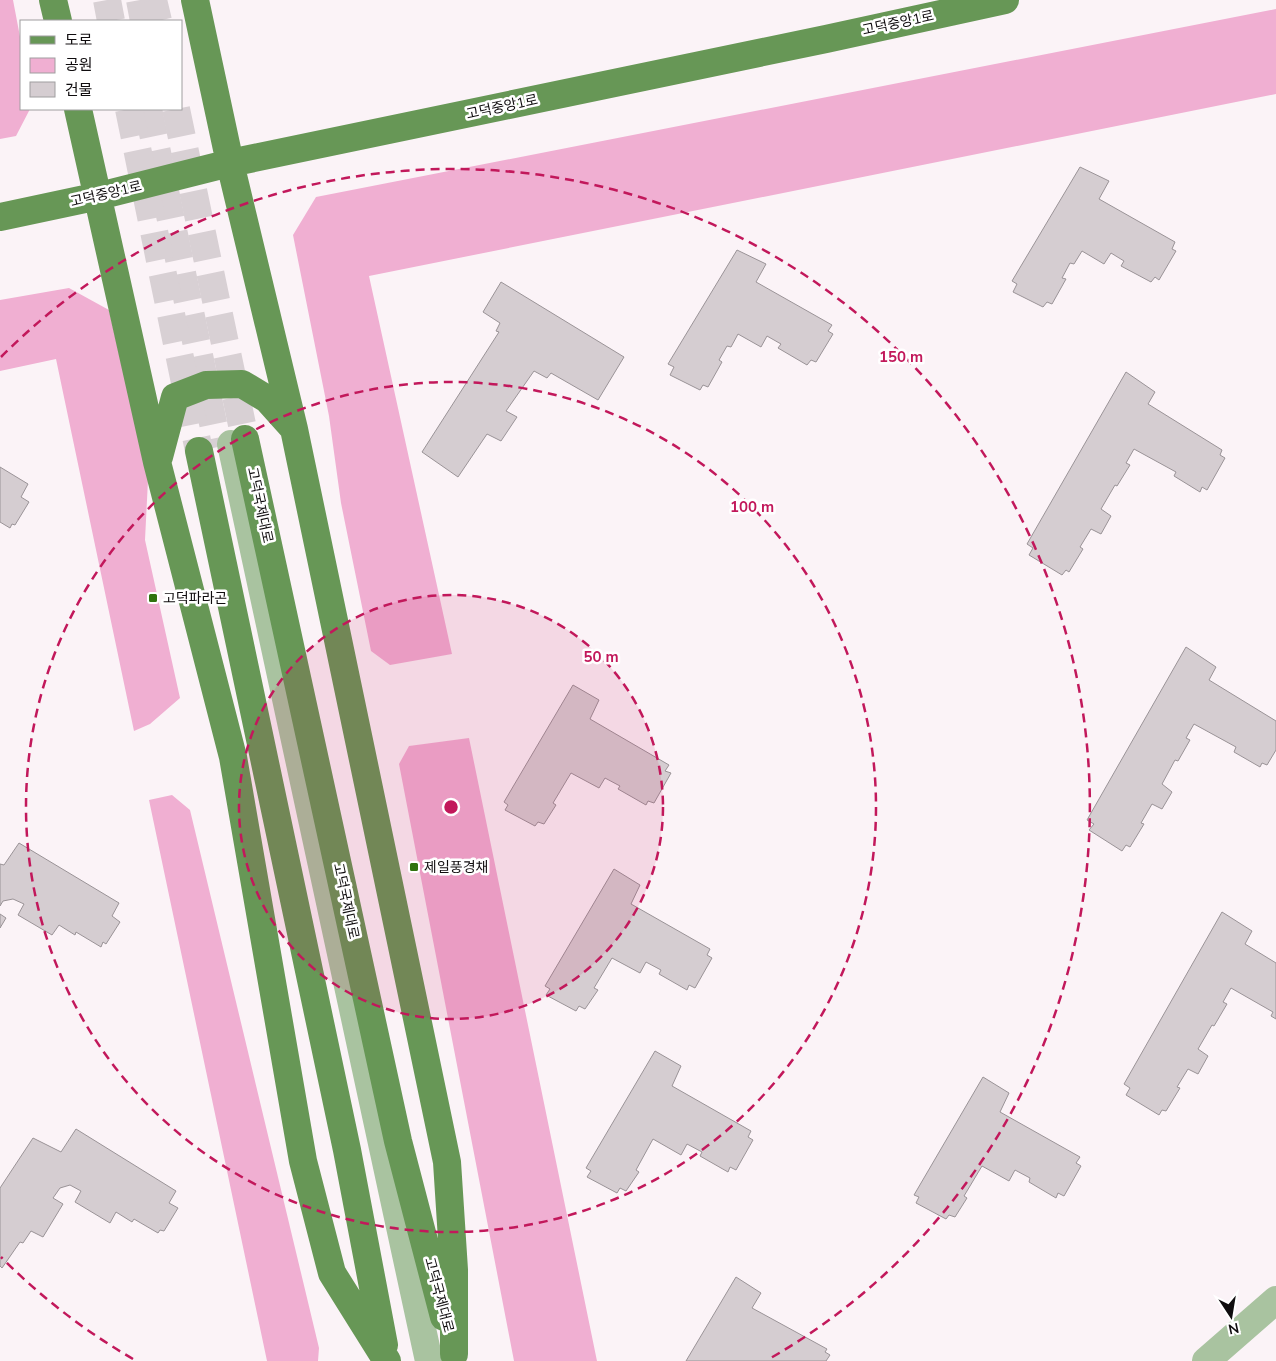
<svg xmlns="http://www.w3.org/2000/svg" width="1276" height="1361" viewBox="0 0 1276 1361" font-family="'Nunito Sans','Noto Sans KR',sans-serif">
<style>
.green{fill:#f0afd2}
.building{fill:#d5cdd1;stroke:#9a9397}
.lines{fill:none;stroke-linecap:round;stroke-linejoin:round}
.minor-tunnel{stroke:#d8d0d4;stroke-width:28;stroke-dasharray:28 14;stroke-linecap:butt}
.major-tunnel{stroke:#d8d0d4;stroke-width:28;stroke-dasharray:28 14;stroke-linecap:butt}
.minor{stroke:#a9c3a0;stroke-width:28}
.major{stroke:#679756;stroke-width:28}
.ring{fill:none;stroke:#c2185b;stroke-width:2.5;stroke-dasharray:9 6}
.poi-dot{fill:#30730f;stroke:#fff;stroke-width:2}
.labels{text-anchor:middle;dominant-baseline:central;stroke-width:5;stroke-linejoin:round;paint-order:stroke}
.street-label{font-size:14px;fill:#0f0c0e;stroke:#fff}
.poi-label{font-size:14px;fill:#0f0c0e;stroke:#fff;text-anchor:start}
.centre{fill:#c2185b;stroke:#fff;stroke-width:2.5}
.ring-label{font-size:15px;text-anchor:middle;font-weight:bold;fill:#c2185b;stroke:#fff;stroke-width:5;stroke-linejoin:round;paint-order:stroke}
</style>
<rect width="100%" height="100%" fill="#fbf3f7"/>
<path class="green" d="M 0,0 L 13,0 L 21,42 L 21,109 L 30,109 L 16,136 L 0,139 Z
M 1276,9 L 1276,94 L 369,276 L 452,654 L 390,665 L 371,651 L 341,503 L 329,416 L 293,235 L 316,197 Z
M 69,288 L 109,310 L 148,480 L 145,540 L 180,698 L 150,724 L 134,731 L 56,359 L 0,371 L 0,300 Z
M 469,738 L 597,1361 L 514,1361 L 399,764 L 409,746 Z
M 172,795 L 190,810 L 319,1348 L 318,1361 L 267,1361 L 149,800 Z"/>
<path class="building" d="M 1080,167 L 1109,181 L 1099,199 L 1175,242 L 1172,249 L 1176,251 L 1159,280 L 1155,277 L 1151,282 L 1121,266 L 1124,261 L 1111,253 L 1104,264 L 1082,251 L 1074,264 L 1070,263 L 1062,278 L 1066,279 L 1052,304 L 1047,302 L 1043,307 L 1013,292 L 1017,284 L 1012,281 Z
M 737,250 L 766,264 L 756,282 L 832,325 L 828,331 L 833,334 L 816,362 L 811,360 L 807,365 L 778,348 L 781,344 L 767,336 L 761,347 L 738,334 L 731,347 L 727,346 L 719,360 L 722,362 L 708,387 L 703,385 L 700,390 L 670,375 L 674,367 L 668,364 Z
M 501,282 L 624,357 L 598,400 L 551,373 L 547,378 L 534,371 L 506,411 L 517,417 L 501,441 L 487,434 L 458,477 L 422,452 L 499,332 L 496,331 L 500,323 L 483,312 Z
M 1126,372 L 1155,392 L 1148,404 L 1222,450 L 1220,455 L 1225,458 L 1207,490 L 1202,487 L 1200,492 L 1174,476 L 1176,472 L 1134,449 L 1126,463 L 1130,465 L 1117,486 L 1115,485 L 1101,509 L 1111,516 L 1101,534 L 1091,529 L 1080,547 L 1083,549 L 1069,572 L 1066,570 L 1062,575 L 1029,555 L 1033,548 L 1027,544 Z
M 0,467 L 28,484 L 21,497 L 29,502 L 15,525 L 12,524 L 10,528 L 0,522 Z
M 1186,647 L 1216,667 L 1209,680 L 1276,721 L 1276,750 L 1267,765 L 1262,763 L 1260,767 L 1234,752 L 1236,747 L 1194,724 L 1186,738 L 1190,740 L 1178,761 L 1175,760 L 1162,784 L 1172,792 L 1162,809 L 1152,804 L 1141,823 L 1144,824 L 1130,847 L 1126,845 L 1122,851 L 1089,830 L 1094,824 L 1087,820 Z
M 573,685 L 599,700 L 590,719 L 669,765 L 665,771 L 671,773 L 654,803 L 648,801 L 646,805 L 618,789 L 620,786 L 605,778 L 599,788 L 571,773 L 553,803 L 556,805 L 544,824 L 538,822 L 535,826 L 505,810 L 508,805 L 504,802 Z
M 19,843 L 119,903 L 112,916 L 120,922 L 106,944 L 103,942 L 101,947 L 76,932 L 75,935 L 59,925 L 52,935 L 18,915 L 24,904 L 13,899 L 3,901 L 0,906 L 0,864 L 4,865 Z
M 614,869 L 640,885 L 631,904 L 710,949 L 707,955 L 712,958 L 695,988 L 689,985 L 687,990 L 659,974 L 661,970 L 646,962 L 640,973 L 612,958 L 594,988 L 598,990 L 585,1009 L 579,1006 L 576,1011 L 546,995 L 550,989 L 545,986 Z
M 1222,912 L 1252,931 L 1245,944 L 1276,963 L 1276,1019 L 1271,1016 L 1273,1012 L 1231,988 L 1223,1002 L 1227,1004 L 1214,1026 L 1212,1025 L 1198,1049 L 1208,1056 L 1198,1074 L 1188,1069 L 1177,1087 L 1180,1088 L 1166,1111 L 1162,1110 L 1159,1115 L 1126,1095 L 1130,1088 L 1124,1084 Z
M 0,914 L 6,918 L 0,928 Z
M 655,1051 L 681,1066 L 672,1086 L 751,1131 L 748,1137 L 753,1140 L 736,1170 L 730,1167 L 728,1172 L 700,1156 L 702,1152 L 687,1144 L 681,1155 L 653,1139 L 636,1170 L 639,1172 L 626,1191 L 620,1188 L 617,1193 L 587,1177 L 591,1171 L 586,1168 Z
M 983,1077 L 1009,1093 L 1000,1112 L 1080,1157 L 1076,1163 L 1081,1166 L 1064,1196 L 1058,1193 L 1056,1198 L 1029,1182 L 1030,1178 L 1015,1170 L 1009,1181 L 982,1166 L 964,1196 L 967,1198 L 955,1217 L 949,1215 L 946,1219 L 916,1203 L 919,1197 L 914,1195 Z
M 76,1129 L 176,1191 L 169,1203 L 178,1208 L 164,1231 L 160,1230 L 158,1233 L 134,1219 L 132,1222 L 116,1212 L 110,1223 L 75,1202 L 81,1191 L 70,1185 L 60,1188 L 53,1198 L 63,1204 L 43,1237 L 31,1231 L 23,1243 L 20,1242 L 2,1268 L 0,1266 L 0,1188 L 33,1138 L 61,1152 Z
M 736,1277 L 761,1293 L 752,1308 L 827,1349 L 825,1352 L 830,1355 L 826,1361 L 686,1361 Z"/>
<g class="lines">
<path class="minor-tunnel" d="M 140,0 L 144,21
M 148,109 L 218,447"/>
<path class="major-tunnel" d="M 107,0 L 111,21
M 153,0 L 158,21
M 129,109 L 199,451
M 176,109 L 245,439"/>
<path class="minor" d="M 231,444 L 429,1361
M 1206,1361 L 1276,1300"/>
<path class="major" d="M 53,0 L 58,21
M 195,0 L 230,163 L 294,429 L 447,1162 L 454,1270 L 454,1354
M 78,109 L 157,462 L 233,757 L 303,1161 L 332,1273 L 387,1361
M 0,217 L 99,196 L 230,163 L 826,39 L 1005,0
M 245,439 L 398,1141 L 444,1317
M 199,451 L 347,1150 L 384,1345
M 159,457 L 175,397 L 206,385 L 242,384 L 267,399 L 293,428"/>
</g>
<circle cx="451" cy="807" r="212" fill="#c2185b" fill-opacity=".12"/>
<g class="ring">
<circle cx="451" cy="807" r="212"/>
<circle cx="451" cy="807" r="425"/>
<path d="M133 1359A637 637 0 0 1 1 1257M1 357A637 637 0 1 1 769 1359"/>
</g>
<g class="poi-dot">
<rect x="148" y="593" width="10" height="10" rx="2.5"/>
<rect x="409" y="862" width="10" height="10" rx="2.5"/>
</g>
<g class="labels">
<g class="street-label">
<text transform="translate(898 23) rotate(-12)">고덕중앙1로</text>
<text transform="translate(502 107) rotate(-12)">고덕중앙1로</text>
<text transform="translate(106 194) rotate(-13)">고덕중앙1로</text>
<text transform="translate(260 505) rotate(78)">고덕국제대로</text>
<text transform="translate(346 901) rotate(78)">고덕국제대로</text>
<text transform="translate(439 1295) rotate(75)">고덕국제대로</text>
</g>
<g class="poi-label">
<text x="163" y="598">고덕파라곤</text>
<text x="424" y="867">제일풍경채</text>
</g>
</g>
<circle cx="451" cy="807" r="8" class="centre"/>
<g class="ring-label">
<text x="901" y="362">150 m</text>
<text x="752" y="512">100 m</text>
<text x="601" y="662">50 m</text>
</g>
<rect x="20" y="20" width="162" height="90" fill="#ffffff" stroke="#9f9e9f"/>
<rect x="30" y="36" width="25" height="8" fill="#679756" stroke="#9f9e9f"/>
<text x="65" y="45" font-size="15" fill="#0f0c0e">도로</text>
<rect x="30" y="58" width="25" height="15" fill="#f0afd2" stroke="#9f9e9f"/>
<text x="65" y="70" font-size="15" fill="#0f0c0e">공원</text>
<rect x="30" y="82" width="25" height="15" fill="#d5cdd1" stroke="#9f9e9f"/>
<text x="65" y="95" font-size="15" fill="#0f0c0e">건물</text>
<g transform="translate(1231 1316) rotate(168)" stroke="#ffffff" stroke-width="4" paint-order="stroke">
<path d="M0-4L9 19L0 12L-9 19Z" fill="#0f0c0e"/>
<text y="-8" font-size="14" font-weight="bold" text-anchor="middle" fill="#0f0c0e">N</text>
</g>
</svg>
